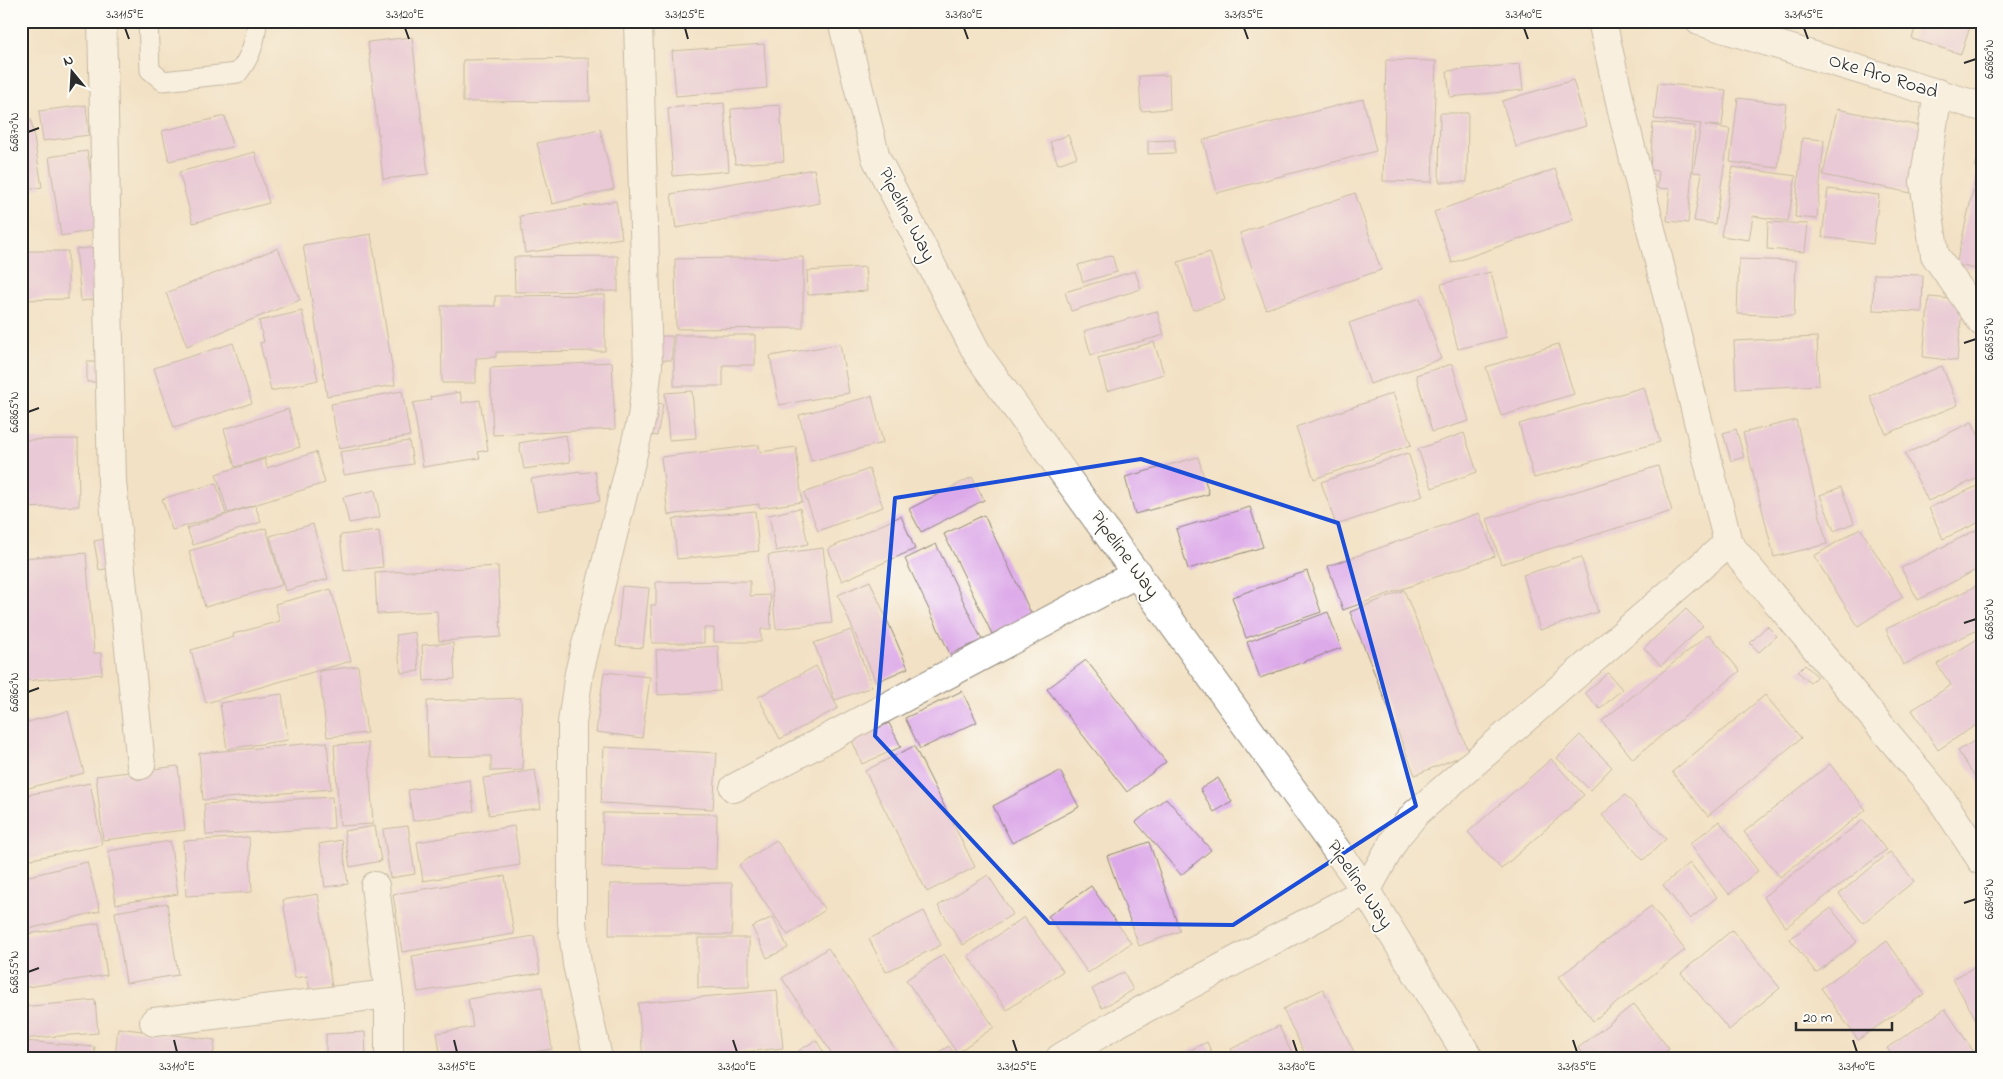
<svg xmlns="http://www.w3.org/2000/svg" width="2003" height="1079" viewBox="0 0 2003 1079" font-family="'Indie Flower',sans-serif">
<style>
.building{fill:#ddaae9}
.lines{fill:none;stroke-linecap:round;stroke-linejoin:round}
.service-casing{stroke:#8e8678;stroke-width:21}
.minor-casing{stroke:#8e8678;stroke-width:30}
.secondary-casing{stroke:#8e8678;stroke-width:30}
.service{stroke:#fff;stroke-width:19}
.minor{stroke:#fff;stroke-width:28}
.secondary{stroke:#fff;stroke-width:28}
.marked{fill:none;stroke:#1d4ed8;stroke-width:4;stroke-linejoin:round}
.ticks{fill:none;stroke:#2b2b2b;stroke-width:2}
.labels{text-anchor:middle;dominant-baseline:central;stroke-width:4;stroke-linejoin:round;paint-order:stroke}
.street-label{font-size:20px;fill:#2b2b2b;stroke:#fdfcf7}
.neatline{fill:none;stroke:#2b2b2b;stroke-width:2}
.ticks-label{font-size:12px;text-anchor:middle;fill:#2b2b2b}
</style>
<rect width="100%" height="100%" fill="#fdfcf7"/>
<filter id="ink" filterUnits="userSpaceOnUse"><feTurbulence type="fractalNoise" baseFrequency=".02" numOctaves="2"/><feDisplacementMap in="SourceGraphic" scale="10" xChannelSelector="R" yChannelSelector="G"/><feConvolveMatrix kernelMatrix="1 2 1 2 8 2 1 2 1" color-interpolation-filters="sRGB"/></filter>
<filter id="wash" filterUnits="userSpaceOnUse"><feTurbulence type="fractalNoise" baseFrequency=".0096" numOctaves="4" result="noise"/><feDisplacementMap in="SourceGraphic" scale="20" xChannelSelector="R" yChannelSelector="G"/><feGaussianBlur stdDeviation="1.12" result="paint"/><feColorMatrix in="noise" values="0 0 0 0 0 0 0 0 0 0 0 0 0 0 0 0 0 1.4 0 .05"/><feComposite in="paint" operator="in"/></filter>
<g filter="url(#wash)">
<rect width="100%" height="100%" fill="#f2e1c4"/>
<g id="blocks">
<path class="building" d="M 1917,21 L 1972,21 L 1961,54 L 1912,39 Z
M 412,37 L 428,174 L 383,179 L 368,42 Z
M 764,44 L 767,88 L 676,96 L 672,51 Z
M 589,58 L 590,101 L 463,102 L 463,60 Z
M 1386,60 L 1436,61 L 1432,182 L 1383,181 Z
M 1520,64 L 1523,90 L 1450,97 L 1447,71 Z
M 1169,75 L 1170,109 L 1141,111 L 1139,76 Z
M 1573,80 L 1586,126 L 1516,147 L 1502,101 Z
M 1658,83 L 1726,90 L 1722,126 L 1705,125 L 1730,129 L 1715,224 L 1694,221 L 1702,173 L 1693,172 L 1701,124 L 1654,119 Z
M 1738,98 L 1786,104 L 1778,168 L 1730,162 Z
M 1363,99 L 1376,151 L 1217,193 L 1203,140 Z
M 724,103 L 729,171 L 673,176 L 668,108 Z
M 86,105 L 89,135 L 43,141 L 39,111 Z
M 780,105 L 784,161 L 735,164 L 731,109 Z
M 1837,109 L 1925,127 L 1911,193 L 1823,175 Z
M 1440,113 L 1468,113 L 1467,182 L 1439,182 Z
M 225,116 L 232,147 L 169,161 L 162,131 Z
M 31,119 L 42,187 L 21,191 L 21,120 Z
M 1653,123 L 1695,126 L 1688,223 L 1667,221 L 1670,189 L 1657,188 L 1659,171 L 1650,170 Z
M 600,129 L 614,189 L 552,204 L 537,143 Z
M 1068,135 L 1077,157 L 1058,164 L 1050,142 Z
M 1802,138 L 1824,140 L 1817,219 L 1795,217 Z
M 1175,140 L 1175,153 L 1148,154 L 1148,141 Z
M 1981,147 L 1982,147 L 1982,169 L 1975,167 Z
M 87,151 L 100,229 L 61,236 L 49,157 Z
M 255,152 L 269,203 L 193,223 L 179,172 Z
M 1733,167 L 1796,176 L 1788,221 L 1753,216 L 1749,240 L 1721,236 Z
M 814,169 L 820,203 L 676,228 L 671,194 Z
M 1555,169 L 1573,220 L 1452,263 L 1434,212 Z
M 1977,173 L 1982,175 L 1982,270 L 1956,265 Z
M 1828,189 L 1879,195 L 1873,244 L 1822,237 Z
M 1355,193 L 1381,270 L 1266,309 L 1240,233 Z
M 616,201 L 622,238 L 525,253 L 520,216 Z
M 1768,222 L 1808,224 L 1805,252 L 1767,249 Z
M 371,234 L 395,385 L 327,396 L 303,245 Z
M 101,247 L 106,298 L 81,301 L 76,249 Z
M 278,248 L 300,300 L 187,346 L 166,293 Z
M 21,251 L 68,251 L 68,299 L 21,300 Z
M 1210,252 L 1225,300 L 1193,310 L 1178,262 Z
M 1112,255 L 1117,272 L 1083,282 L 1078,265 Z
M 618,256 L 618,291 L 515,292 L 514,257 Z
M 803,257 L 803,328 L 676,329 L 675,259 Z
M 1739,259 L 1796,261 L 1794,316 L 1737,314 Z
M 865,267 L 867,291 L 808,295 L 807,271 Z
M 1135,271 L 1141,289 L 1071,311 L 1065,292 Z
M 1491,272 L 1507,337 L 1458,349 L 1441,284 Z
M 1874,274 L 1923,275 L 1922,312 L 1873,310 Z
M 605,295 L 605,351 L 496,352 L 496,357 L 476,358 L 476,383 L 442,383 L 441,306 L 495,306 L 495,296 Z
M 1929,297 L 1963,300 L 1957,361 L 1923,357 Z
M 1420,298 L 1441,359 L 1370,384 L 1349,323 Z
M 302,311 L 318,380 L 271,391 L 260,343 L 264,342 L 259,321 Z
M 1157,311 L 1164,335 L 1091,355 L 1084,331 Z
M 674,335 L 755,335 L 755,365 L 723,365 L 723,386 L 674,386 Z
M 659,336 L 672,336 L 672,360 L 659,360 Z
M 1817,337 L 1819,385 L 1736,389 L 1734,341 Z
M 1154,342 L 1164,374 L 1107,391 L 1098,358 Z
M 233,343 L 252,403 L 174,428 L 154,368 Z
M 840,344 L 849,393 L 779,405 L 770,356 Z
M 1558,344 L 1574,394 L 1501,416 L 1486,367 Z
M 87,362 L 105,362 L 105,382 L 87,382 Z
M 612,362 L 615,429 L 493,435 L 490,368 Z
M 1452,364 L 1469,421 L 1432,432 L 1416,375 Z
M 1942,366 L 1958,405 L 1886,434 L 1870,396 Z
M 1644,387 L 1660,442 L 1534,478 L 1519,424 Z
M 402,391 L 410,436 L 339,449 L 331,404 Z
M 692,391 L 696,438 L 669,440 L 665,393 Z
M 460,392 L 462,403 L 480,400 L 488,450 L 478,452 L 480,458 L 423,467 L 413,403 L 431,400 L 430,397 Z
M 1393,393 L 1411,445 L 1314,479 L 1296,427 Z
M 872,396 L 883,443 L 811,461 L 799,415 Z
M 649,402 L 663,404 L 657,436 L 643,433 Z
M 288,409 L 300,447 L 235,467 L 224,429 Z
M 1796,420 L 1827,544 L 1774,557 L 1743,433 Z
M 1972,422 L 1982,442 L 1982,476 L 1928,501 L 1905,454 Z
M 1736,429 L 1744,457 L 1731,461 L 1723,433 Z
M 1464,433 L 1477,472 L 1432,488 L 1418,449 Z
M 566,435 L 570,462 L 524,469 L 519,443 Z
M 78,439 L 79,506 L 21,508 L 21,440 Z
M 409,441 L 413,464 L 344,475 L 340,452 Z
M 759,445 L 760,452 L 796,447 L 802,502 L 759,508 L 759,504 L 668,515 L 661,457 Z
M 316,452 L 325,483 L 228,513 L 216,474 L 265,459 L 267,468 Z
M 1408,453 L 1423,496 L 1336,525 L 1321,482 Z
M 1198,457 L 1209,494 L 1135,514 L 1125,477 Z
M 1658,466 L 1672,511 L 1501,564 L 1487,519 Z
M 869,469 L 883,507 L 818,531 L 804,493 Z
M 580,471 L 581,473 L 595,471 L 600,501 L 537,511 L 531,479 Z
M 972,477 L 984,500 L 921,532 L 909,509 Z
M 216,483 L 226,514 L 172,530 L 162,499 Z
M 1982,484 L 1982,521 L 1943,539 L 1929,508 Z
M 1841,487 L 1854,523 L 1834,531 L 1820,495 Z
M 375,490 L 380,517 L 349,523 L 343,497 Z
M 255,505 L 261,522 L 193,545 L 187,528 Z
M 1250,507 L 1263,547 L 1188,569 L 1176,529 Z
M 800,508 L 808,544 L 776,551 L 769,515 Z
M 755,511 L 759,551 L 677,559 L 673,519 Z
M 1479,513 L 1495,556 L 1343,610 L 1328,566 Z
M 984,515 L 1032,615 L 992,634 L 944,534 Z
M 901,516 L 915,549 L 842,581 L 828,549 Z
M 313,524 L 328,579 L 285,591 L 270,536 Z
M 1982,527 L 1982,567 L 1918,600 L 1901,568 Z
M 266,528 L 282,585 L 205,607 L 189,551 Z
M 1860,528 L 1903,597 L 1858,626 L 1814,556 Z
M 379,531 L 383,567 L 344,571 L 340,535 Z
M 114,537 L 119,567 L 99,570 L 94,541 Z
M 936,544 L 982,640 L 950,654 L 905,559 Z
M 823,548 L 832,623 L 776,629 L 768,555 Z
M 86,553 L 94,653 L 101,653 L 102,674 L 25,681 L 21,633 L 21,558 Z
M 1581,557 L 1598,612 L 1540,630 L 1523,575 Z
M 498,566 L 501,637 L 439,641 L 437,611 L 377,614 L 375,573 Z
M 1307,571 L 1321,612 L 1246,638 L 1232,597 Z
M 750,581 L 750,596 L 770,595 L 771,629 L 761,629 L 761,642 L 714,642 L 714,628 L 704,628 L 704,643 L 652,643 L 651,605 L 656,605 L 656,582 Z
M 870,581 L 908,668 L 876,682 L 838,595 Z
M 1982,583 L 1982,628 L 1903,665 L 1886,629 Z
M 622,586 L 649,588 L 643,648 L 616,646 Z
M 331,589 L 351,661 L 206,703 L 191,650 L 234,637 L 233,634 L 280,621 L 275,604 Z
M 1404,590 L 1469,753 L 1415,775 L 1350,612 Z
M 1686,609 L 1703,626 L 1661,666 L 1644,648 Z
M 1328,612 L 1341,648 L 1260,678 L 1247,642 Z
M 1767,626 L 1777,636 L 1759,652 L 1750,643 Z
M 851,630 L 872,687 L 835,700 L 814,643 Z
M 415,632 L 419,671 L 401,673 L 396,635 Z
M 1709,634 L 1740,671 L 1633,759 L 1602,721 Z
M 1982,636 L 1982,721 L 1938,750 L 1912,710 L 1951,685 L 1937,664 Z
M 453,643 L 455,679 L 424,681 L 422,645 Z
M 718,646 L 720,691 L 658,695 L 656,650 Z
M 1086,660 L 1166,762 L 1127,792 L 1047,689 Z
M 1805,665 L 1817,676 L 1810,683 L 1798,672 Z
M 358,666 L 367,733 L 327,737 L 319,671 Z
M 816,666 L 838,708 L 780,739 L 758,697 Z
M 604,672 L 650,677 L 642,738 L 596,732 Z
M 1608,673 L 1622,689 L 1600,709 L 1585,693 Z
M 962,691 L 977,722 L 920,749 L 905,718 Z
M 282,694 L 288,740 L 227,749 L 220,703 Z
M 1765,695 L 1801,738 L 1708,816 L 1672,772 Z
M 521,698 L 523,770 L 491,771 L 491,756 L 428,757 L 427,701 Z
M 68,711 L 84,773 L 21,790 L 21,724 Z
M 889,723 L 901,747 L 862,764 L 852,740 Z
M 1580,735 L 1612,767 L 1590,790 L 1557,758 Z
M 1982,736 L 1982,787 L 1958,751 Z
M 327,742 L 331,789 L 203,800 L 199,753 Z
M 368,743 L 373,824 L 340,826 L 334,745 Z
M 914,746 L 975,867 L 927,892 L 865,771 Z
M 604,747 L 717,753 L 713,809 L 601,803 Z
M 1551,759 L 1584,795 L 1501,869 L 1468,832 Z
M 1830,764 L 1866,810 L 1780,877 L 1744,832 Z
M 178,766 L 185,830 L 103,840 L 96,776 Z
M 535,770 L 541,808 L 489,815 L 483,778 Z
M 1060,771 L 1079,807 L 1012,843 L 993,806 Z
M 1218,778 L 1232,802 L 1214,812 L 1200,789 Z
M 470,780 L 474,811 L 413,821 L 408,790 Z
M 90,783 L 102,845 L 21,861 L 21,796 Z
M 1625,795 L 1666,839 L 1643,860 L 1602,815 Z
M 332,797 L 334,828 L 206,835 L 204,804 Z
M 1166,798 L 1211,850 L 1181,875 L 1136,822 Z
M 603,813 L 717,814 L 716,869 L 602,867 Z
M 1863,820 L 1886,850 L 1786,927 L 1763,897 Z
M 1719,821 L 1758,871 L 1729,894 L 1690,844 Z
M 375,826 L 381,861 L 350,867 L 344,831 Z
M 408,826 L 415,874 L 390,878 L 383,829 Z
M 514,826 L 520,865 L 423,881 L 417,842 Z
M 249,837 L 252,892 L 186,896 L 183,841 Z
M 342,840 L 348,884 L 325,887 L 319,844 Z
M 776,840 L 825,910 L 788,935 L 739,865 Z
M 170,841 L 178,894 L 116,904 L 108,851 Z
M 1149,842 L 1180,931 L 1139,946 L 1107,856 Z
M 1890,852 L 1914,881 L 1863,923 L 1839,894 Z
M 87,862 L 100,911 L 21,931 L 21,878 Z
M 1690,863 L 1717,897 L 1690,919 L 1663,885 Z
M 988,875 L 1013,914 L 963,945 L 938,906 Z
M 505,876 L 514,934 L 402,952 L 393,894 Z
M 732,883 L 732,935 L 609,935 L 610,884 Z
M 1091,886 L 1131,943 L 1088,973 L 1048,916 Z
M 318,894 L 332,987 L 310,991 L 307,976 L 295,978 L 283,900 Z
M 167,903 L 178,975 L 126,983 L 115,912 Z
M 1651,906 L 1685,950 L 1593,1021 L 1559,977 Z
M 1831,908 L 1857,942 L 1816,973 L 1790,939 Z
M 924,911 L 941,945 L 886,972 L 869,939 Z
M 773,917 L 788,948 L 767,958 L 752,927 Z
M 1024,917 L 1063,971 L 1007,1010 L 968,956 Z
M 99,923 L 107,975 L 21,988 L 21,935 Z
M 1732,930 L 1780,988 L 1729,1030 L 1681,973 Z
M 534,936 L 540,973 L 418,992 L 412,956 Z
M 698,938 L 749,938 L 749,987 L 698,988 Z
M 1887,941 L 1924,994 L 1858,1040 L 1821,988 Z
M 828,948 L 901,1058 L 835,1058 L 782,978 Z
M 944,954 L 994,1027 L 957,1053 L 906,980 Z
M 1982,963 L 1982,1030 L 1953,979 Z
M 1124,972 L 1133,990 L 1102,1008 L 1092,989 Z
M 542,987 L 552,1049 L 496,1058 L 441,1058 L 437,1033 L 473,1027 L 468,999 Z
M 1323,989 L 1357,1058 L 1307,1058 L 1283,1009 Z
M 777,990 L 783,1048 L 682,1058 L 643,1058 L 638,1003 Z
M 95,1000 L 98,1033 L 21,1039 L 21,1007 Z
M 1634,1004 L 1669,1049 L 1658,1058 L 1585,1058 L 1578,1048 Z
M 1945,1009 L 1978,1058 L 1894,1058 L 1887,1048 Z
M 1279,1026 L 1294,1058 L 1236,1058 L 1231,1049 Z
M 118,1028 L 215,1040 L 213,1058 L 115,1058 Z
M 365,1032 L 366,1058 L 283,1058 L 326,1054 L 326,1034 Z
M 816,1040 L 827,1058 L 787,1058 Z
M 24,1041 L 95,1047 L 94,1058 L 22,1058 Z
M 1207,1042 L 1214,1058 L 1174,1058 Z
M 949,1046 L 957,1058 L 936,1058 L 934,1055 Z"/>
</g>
</g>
<g filter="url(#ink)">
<use href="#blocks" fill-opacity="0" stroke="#8e8678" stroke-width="1"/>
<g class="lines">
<g class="service-casing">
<path id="service" d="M 148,21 L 150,70 L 163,81 L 238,73 C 251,57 256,41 257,21"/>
</g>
<g class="minor-casing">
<path id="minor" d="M 102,21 L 112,482 L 141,765
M 842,21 L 876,158 L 978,355 L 1366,891 L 1469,1058
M 1602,21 L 1623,115 L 1728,543 L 1939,796 L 1982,861
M 1938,93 L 1924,182 L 1935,255 L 1982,322
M 734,788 L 1138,573
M 375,886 L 389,994 L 389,1058
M 154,1022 L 389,994
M 598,1058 L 577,964 L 572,922 L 572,723 L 579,673 L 642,417 L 648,366 L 638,21
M 1060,1058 L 1116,1024 L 1366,891 L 1396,837 L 1416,813 L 1728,543"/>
</g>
<g class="secondary-casing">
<path id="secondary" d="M 1699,21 L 1982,107"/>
</g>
<use href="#service" class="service"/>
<use href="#minor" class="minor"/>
<use href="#secondary" class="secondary"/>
</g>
</g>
<path d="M0 0H2003V1079H0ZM 1141,459 L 1338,523 L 1416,806 L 1233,925 L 1049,923 L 875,736 L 895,498 Z" fill="#f2e1c4" fill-opacity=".55" fill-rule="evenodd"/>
<path class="marked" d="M 1141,459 L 1338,523 L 1416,806 L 1233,925 L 1049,923 L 875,736 L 895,498 Z"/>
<path class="ticks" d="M 125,28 L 129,39M 405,28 L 409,39M 685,28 L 688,39M 964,28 L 968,39M 1244,28 L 1248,39M 1524,28 L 1528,39M 1804,28 L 1808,39M 1964,63 L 1976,59M 28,132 L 39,128M 1964,343 L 1976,339M 28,412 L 39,408M 1964,623 L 1976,619M 28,692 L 39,688M 1964,903 L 1976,899M 28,972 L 39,968M 174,1040 L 177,1052M 454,1040 L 457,1052M 733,1040 L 737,1052M 1013,1040 L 1017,1052M 1293,1040 L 1297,1052M 1573,1040 L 1577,1052M 1853,1040 L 1857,1052"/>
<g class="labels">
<g class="street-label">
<text transform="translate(1883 77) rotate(17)">Oke Aro Road</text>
<text transform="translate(906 215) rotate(63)">Pipeline Way</text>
<text transform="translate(1124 555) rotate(54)">Pipeline Way</text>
<text transform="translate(1359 885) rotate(56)">Pipeline Way</text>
</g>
</g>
<rect width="2003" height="1079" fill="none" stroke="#fdfcf7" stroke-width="55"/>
<g transform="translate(72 72) rotate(342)" stroke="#fdfcf7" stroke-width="4" paint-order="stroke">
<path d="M0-4L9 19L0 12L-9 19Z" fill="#2b2b2b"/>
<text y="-8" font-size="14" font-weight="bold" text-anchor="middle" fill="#2b2b2b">N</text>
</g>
<path d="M1796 1022v8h96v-8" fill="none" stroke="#2b2b2b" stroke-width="2.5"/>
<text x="1803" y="1022" font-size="15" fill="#2b2b2b" stroke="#fdfcf7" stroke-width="4" paint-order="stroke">20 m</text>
<rect x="28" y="28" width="1948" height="1024" class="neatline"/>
<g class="ticks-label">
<text x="125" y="18">3.3115°E</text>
<text x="405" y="18">3.3120°E</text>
<text x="685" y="18">3.3125°E</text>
<text x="964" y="18">3.3130°E</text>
<text x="1244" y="18">3.3135°E</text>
<text x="1524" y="18">3.3140°E</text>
<text x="1804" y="18">3.3145°E</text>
<text transform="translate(1989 59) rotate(-90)" y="4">6.6860°N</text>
<text transform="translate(14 132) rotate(-90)" y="4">6.6870°N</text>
<text transform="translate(1989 339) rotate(-90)" y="4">6.6855°N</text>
<text transform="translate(14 412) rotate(-90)" y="4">6.6865°N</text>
<text transform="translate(1989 619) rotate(-90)" y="4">6.6850°N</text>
<text transform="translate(14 692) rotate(-90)" y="4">6.6860°N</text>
<text transform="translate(1989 899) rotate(-90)" y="4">6.6845°N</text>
<text transform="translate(14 972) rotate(-90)" y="4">6.6855°N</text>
<text x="177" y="1070">3.3110°E</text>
<text x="457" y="1070">3.3115°E</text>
<text x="737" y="1070">3.3120°E</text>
<text x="1017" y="1070">3.3125°E</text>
<text x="1297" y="1070">3.3130°E</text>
<text x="1577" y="1070">3.3135°E</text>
<text x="1857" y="1070">3.3140°E</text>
</g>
</svg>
